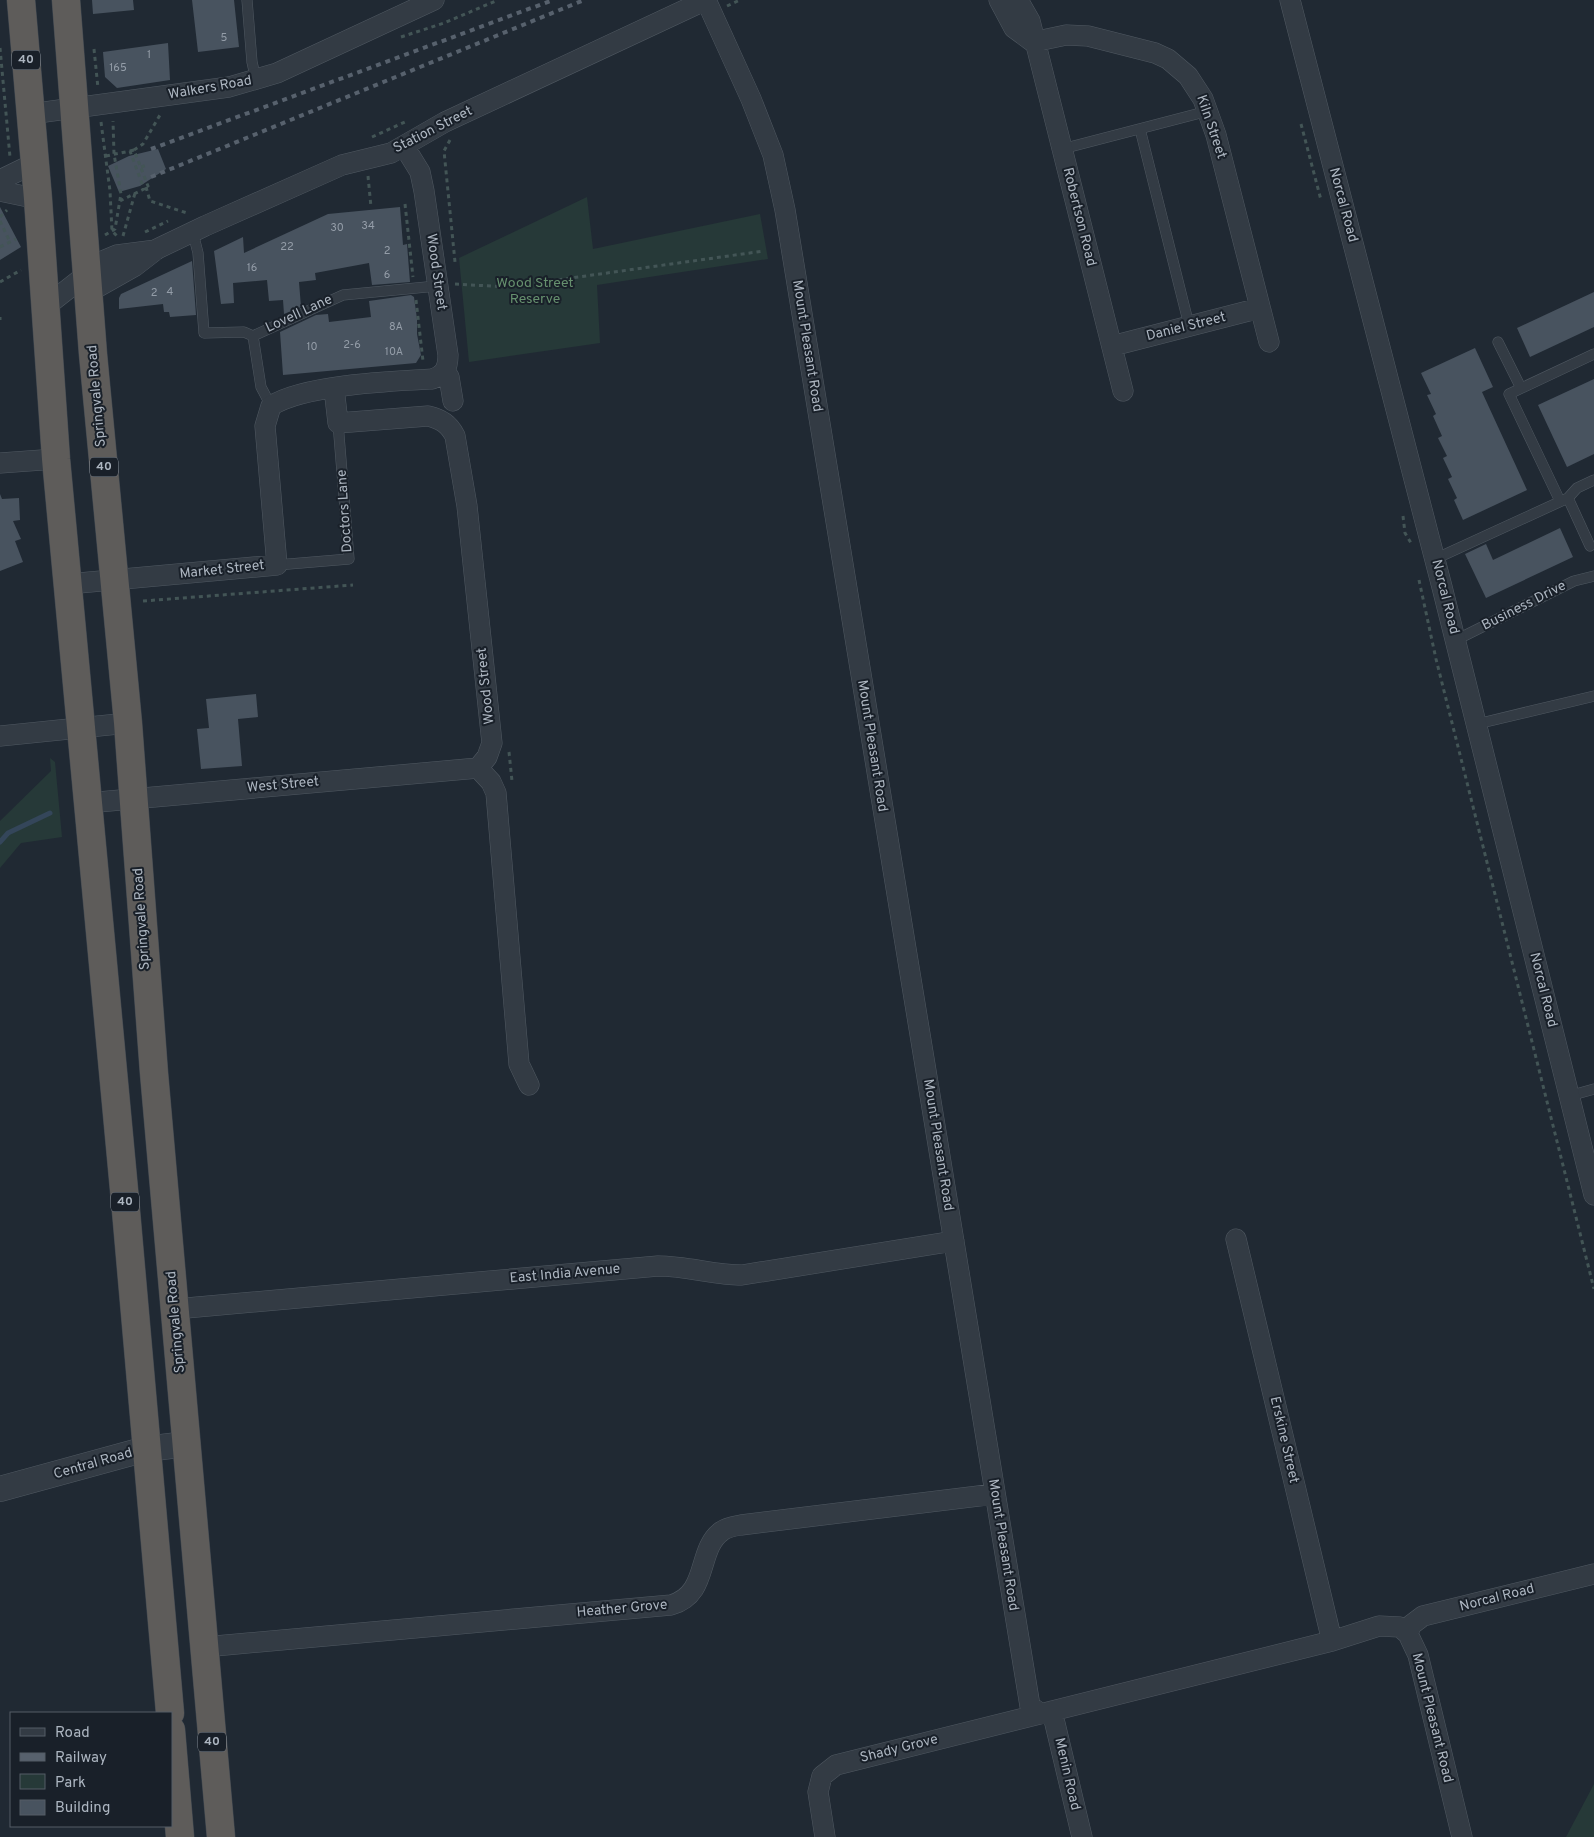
<svg xmlns="http://www.w3.org/2000/svg" width="1594" height="1837" viewBox="0 0 1594 1837" font-family="Overpass,sans-serif">
<style>
.green{fill:#263938}
.lines{fill:none;stroke-linecap:round;stroke-linejoin:round}
.stream{stroke:#34465a;stroke-width:5}
.building{fill:#48535f}
.service-casing{stroke:#505962;stroke-width:11}
.minor-casing{stroke:#505962;stroke-width:21}
.tertiary-casing{stroke:#505962;stroke-width:26}
.trunk-casing{stroke:#3e464f;stroke-width:29}
.path{stroke:#435556;stroke-width:3;stroke-dasharray:4 4;stroke-linecap:butt}
.service{stroke:#333b44;stroke-width:10}
.minor{stroke:#333b44;stroke-width:20}
.tertiary{stroke:#333b44;stroke-width:25}
.trunk{stroke:#5e5c5a;stroke-width:28}
.rail{stroke:#57616d;stroke-width:4;stroke-dasharray:5 5;stroke-linecap:butt}
.labels{text-anchor:middle;dominant-baseline:central;stroke-width:4;stroke-linejoin:round;paint-order:stroke}
.number-label{font-size:11px;fill:#949da8}
.shield{fill:#192029;stroke:#818993;stroke-width:1}
.shield-label{font-size:12px;font-weight:bold;fill:#adb6c1}
.street-label{font-size:14px;fill:#adb6c1;stroke:#192029}
.park-label{font-size:14px;fill:#66906e;stroke:#192029}
</style>
<rect width="100%" height="100%" fill="#202933"/>
<path class="green" d="M 587,197 L 593,249 L 760,214 L 768,259 L 597,285 L 600,343 L 469,362 L 459,258 Z
M 50,758 L 55,762 L 62,837 L 21,843 L 0,868 L 0,821 L 51,771 Z
M 1594,1784 L 1594,1837 L 1566,1837 Z"/>
<g class="lines">
<path class="stream" d="M 0,842 L 8,833 L 50,813"/>
</g>
<path class="building" d="M 92,0 L 133,0 L 134,10 L 93,14 Z
M 192,0 L 234,0 L 239,47 L 198,52 Z
M 168,43 L 170,80 L 117,88 L 105,77 L 103,52 Z
M 158,149 L 166,169 L 140,186 L 119,192 L 108,166 L 129,156 Z
M 0,207 L 21,247 L 0,260 Z
M 400,207 L 403,245 L 407,244 L 410,282 L 372,285 L 369,263 L 315,273 L 316,280 L 299,282 L 301,307 L 284,314 L 283,300 L 269,301 L 267,280 L 233,283 L 234,303 L 221,304 L 214,251 L 243,237 L 244,253 L 328,214 Z
M 192,261 L 196,315 L 170,317 L 169,312 L 164,312 L 163,304 L 119,309 L 119,298 L 121,294 Z
M 1594,292 L 1594,327 L 1530,357 L 1517,328 Z
M 411,295 L 414,297 L 417,319 L 417,334 L 421,355 L 416,363 L 283,375 L 280,332 L 316,315 L 328,314 L 329,322 L 371,317 L 369,301 Z
M 1475,348 L 1493,387 L 1482,392 L 1527,490 L 1463,520 L 1454,500 L 1457,498 L 1448,479 L 1452,477 L 1443,458 L 1447,456 L 1438,438 L 1442,436 L 1433,416 L 1436,414 L 1427,395 L 1431,394 L 1421,373 Z
M 1594,379 L 1594,454 L 1567,467 L 1538,405 Z
M 0,494 L 2,499 L 19,498 L 20,520 L 13,521 L 21,539 L 15,541 L 23,562 L 0,571 Z
M 1560,528 L 1573,557 L 1486,598 L 1465,554 L 1486,544 L 1493,560 Z
M 256,694 L 258,717 L 238,719 L 242,766 L 201,769 L 197,729 L 209,728 L 206,699 Z"/>
<g class="lines">
<g class="service-casing">
<path id="service" d="M 247,0 L 252,62 L 256,80
M 1140,129 L 1189,325
M 1062,149 L 1208,111
M 193,233 L 198,253 L 204,333 L 244,332 L 253,336 L 343,295 L 437,286
M 253,336 L 261,387 L 271,406
M 1498,342 L 1521,388
M 1568,498 L 1590,546
M 1560,501 L 1509,394 L 1594,354
M 1435,559 L 1568,498 L 1577,488 L 1594,480
M 277,565 L 349,559 L 338,423
M 1456,640 L 1574,581 L 1594,576
M 1477,724 L 1594,696
M 1569,1096 L 1594,1089"/>
</g>
<g class="minor-casing">
<path id="minor" d="M 706,0 L 751,99 L 773,155 L 785,210 L 1030,1706 L 1040,1713
M 999,0 L 1014,28 L 1033,42
M 1018,0 L 1030,21 L 1123,391
M 1290,0 L 1442,587 L 1594,1195
M 1033,42 L 1066,35 L 1088,36 L 1155,53 L 1168,59 L 1188,76 L 1203,99 L 1216,135 L 1269,342
M 30,114 L 229,87 L 277,73 L 434,0
M 0,180 L 35,163
M 0,191 L 38,199
M 89,292 L 135,266 L 157,249 L 205,226 L 342,165 L 391,153 L 445,122 L 706,0
M 45,307 L 105,260 L 117,255 L 156,250
M 1112,346 L 1260,308
M 445,371 L 449,377 L 453,401
M 334,388 L 338,423 L 428,416 C 441,419 449,424 455,436 L 467,506 L 492,743 L 487,757 L 478,768 L 491,782 L 496,793 L 519,1064 L 529,1085
M 0,463 L 56,459
M 68,584 L 277,565 L 265,426 L 271,406 C 303,385 392,381 432,379 C 444,375 448,369 448,355 L 424,191 L 420,172 L 404,146
M 0,736 L 128,723
M 87,803 L 478,768
M 1236,1239 L 1332,1641
M 175,1309 L 658,1266 C 687,1266 714,1275 742,1275 L 954,1241
M 1408,1634 L 1411,1625 L 1423,1616 L 1594,1574
M 204,1647 L 671,1605 C 710,1594 696,1549 722,1531 C 727,1527 735,1526 741,1525 L 995,1494
M 1052,1711 L 1082,1837
M 825,1837 L 818,1792 L 822,1776 L 836,1765 L 1332,1641 L 1379,1626 L 1400,1627 L 1408,1634 L 1418,1655 L 1462,1837"/>
</g>
<g class="tertiary-casing">
<path id="tertiary" d="M 0,1489 L 146,1449 L 186,1444"/>
</g>
<g class="trunk-casing">
<path id="trunk" d="M 21,0 L 38,199 L 56,459 L 126,1211 L 170,1713
M 66,0 L 93,354 L 128,723 L 154,1073 L 221,1837
M 171,1730 L 180,1837"/>
</g>
<path class="path" d="M 727,6 L 740,0
M 401,37 L 444,23 L 498,0
M 0,48 L 10,157
M 94,49 L 98,88
M 101,122 L 110,191 L 112,231 L 118,237
M 1301,124 L 1321,200
M 372,137 L 407,121
M 450,140 L 444,151 L 455,262
M 134,150 L 143,144 L 160,115
M 130,151 L 134,150 L 148,186 L 144,188
M 106,156 L 130,151 L 144,189 L 120,201
M 141,167 L 147,165
M 368,176 L 371,207
M 146,187 L 150,201 L 187,213
M 405,204 L 413,277
M 0,217 L 7,210
M 0,221 L 10,242
M 145,232 L 168,221
M 105,235 L 115,229 L 121,194 L 114,154 L 113,121
M 123,236 L 135,193
M 0,247 L 16,239
M 0,282 L 21,270
M 455,284 L 507,287 L 764,251
M 416,300 L 423,361
M 0,317 L 0,320
M 1403,516 L 1405,533 L 1411,543
M 1419,580 L 1436,659 L 1594,1289
M 143,601 L 353,585
M 509,752 L 512,781"/>
<use href="#service" class="service"/>
<use href="#minor" class="minor"/>
<use href="#tertiary" class="tertiary"/>
<use href="#trunk" class="trunk"/>
<path class="rail" d="M 151,149 L 553,0
M 151,177 L 584,0"/>
</g>
<g class="labels">
<g class="number-label">
<text x="224" y="38">5</text>
<text x="149" y="55">1</text>
<text x="118" y="68">165</text>
<text x="368" y="226">34</text>
<text x="337" y="228">30</text>
<text x="287" y="247">22</text>
<text x="387" y="251">2</text>
<text x="252" y="268">16</text>
<text x="387" y="275">6</text>
<text x="170" y="292">4</text>
<text x="154" y="293">2</text>
<text x="396" y="327">8A</text>
<text x="352" y="345">2-6</text>
<text x="312" y="347">10</text>
<text x="394" y="352">10A</text>
</g>
<g class="shield">
<rect x="12" y="50.5" width="28" height="19" rx="4"/>
<rect x="90" y="457.5" width="28" height="19" rx="4"/>
<rect x="111" y="1192.5" width="28" height="19" rx="4"/>
<rect x="198" y="1732.5" width="28" height="19" rx="4"/>
</g>
<g class="shield-label">
<text x="26" y="60">40</text>
<text x="104" y="467">40</text>
<text x="125" y="1202">40</text>
<text x="212" y="1742">40</text>
</g>
<g class="street-label">
<text transform="translate(210 88) rotate(-10)">Walkers Road</text>
<text transform="translate(1211 127) rotate(71)">Kiln Street</text>
<text transform="translate(433 130) rotate(-27)">Station Street</text>
<text transform="translate(1343 205) rotate(75)">Norcal Road</text>
<text transform="translate(1079 217) rotate(76)">Robertson Road</text>
<text transform="translate(436 272) rotate(82)">Wood Street</text>
<text transform="translate(299 314) rotate(-25)">Lovell Lane</text>
<text transform="translate(1186 327) rotate(-14)">Daniel Street</text>
<text transform="translate(807 346) rotate(81)">Mount Pleasant Road</text>
<text transform="translate(97 396) rotate(-95)">Springvale Road</text>
<text transform="translate(345 511) rotate(-94)">Doctors Lane</text>
<text transform="translate(222 570) rotate(-6)">Market Street</text>
<text transform="translate(1445 597) rotate(76)">Norcal Road</text>
<text transform="translate(1524 606) rotate(-27)">Business Drive</text>
<text transform="translate(486 686) rotate(-96)">Wood Street</text>
<text transform="translate(872 746) rotate(81)">Mount Pleasant Road</text>
<text transform="translate(283 785) rotate(-5)">West Street</text>
<text transform="translate(142 919) rotate(-94)">Springvale Road</text>
<text transform="translate(1543 990) rotate(76)">Norcal Road</text>
<text transform="translate(938 1145) rotate(81)">Mount Pleasant Road</text>
<text transform="translate(565 1274) rotate(-5)">East India Avenue</text>
<text transform="translate(176 1322) rotate(-95)">Springvale Road</text>
<text transform="translate(1284 1440) rotate(77)">Erskine Street</text>
<text transform="translate(93 1464) rotate(-16)">Central Road</text>
<text transform="translate(1003 1545) rotate(81)">Mount Pleasant Road</text>
<text transform="translate(1497 1598) rotate(-14)">Norcal Road</text>
<text transform="translate(622 1609) rotate(-5)">Heather Grove</text>
<text transform="translate(1432 1718) rotate(76)">Mount Pleasant Road</text>
<text transform="translate(899 1749) rotate(-14)">Shady Grove</text>
<text transform="translate(1067 1774) rotate(77)">Menin Road</text>
</g>
<g class="park-label">
<text x="535" y="283">Wood Street<tspan x="535" dy="16">Reserve</tspan></text>
</g>
</g>
<rect x="10" y="1712" width="162" height="115" fill="#192029" stroke="#545c66"/>
<rect x="20" y="1728" width="25" height="8" fill="#333b44" stroke="#545c66"/>
<text x="55" y="1737" font-size="15" fill="#adb6c1">Road</text>
<rect x="20" y="1753" width="25" height="8" fill="#57616d" stroke="#545c66"/>
<text x="55" y="1762" font-size="15" fill="#adb6c1">Railway</text>
<rect x="20" y="1774" width="25" height="15" fill="#263938" stroke="#545c66"/>
<text x="55" y="1787" font-size="15" fill="#adb6c1">Park</text>
<rect x="20" y="1800" width="25" height="15" fill="#48535f" stroke="#545c66"/>
<text x="55" y="1812" font-size="15" fill="#adb6c1">Building</text>
</svg>
